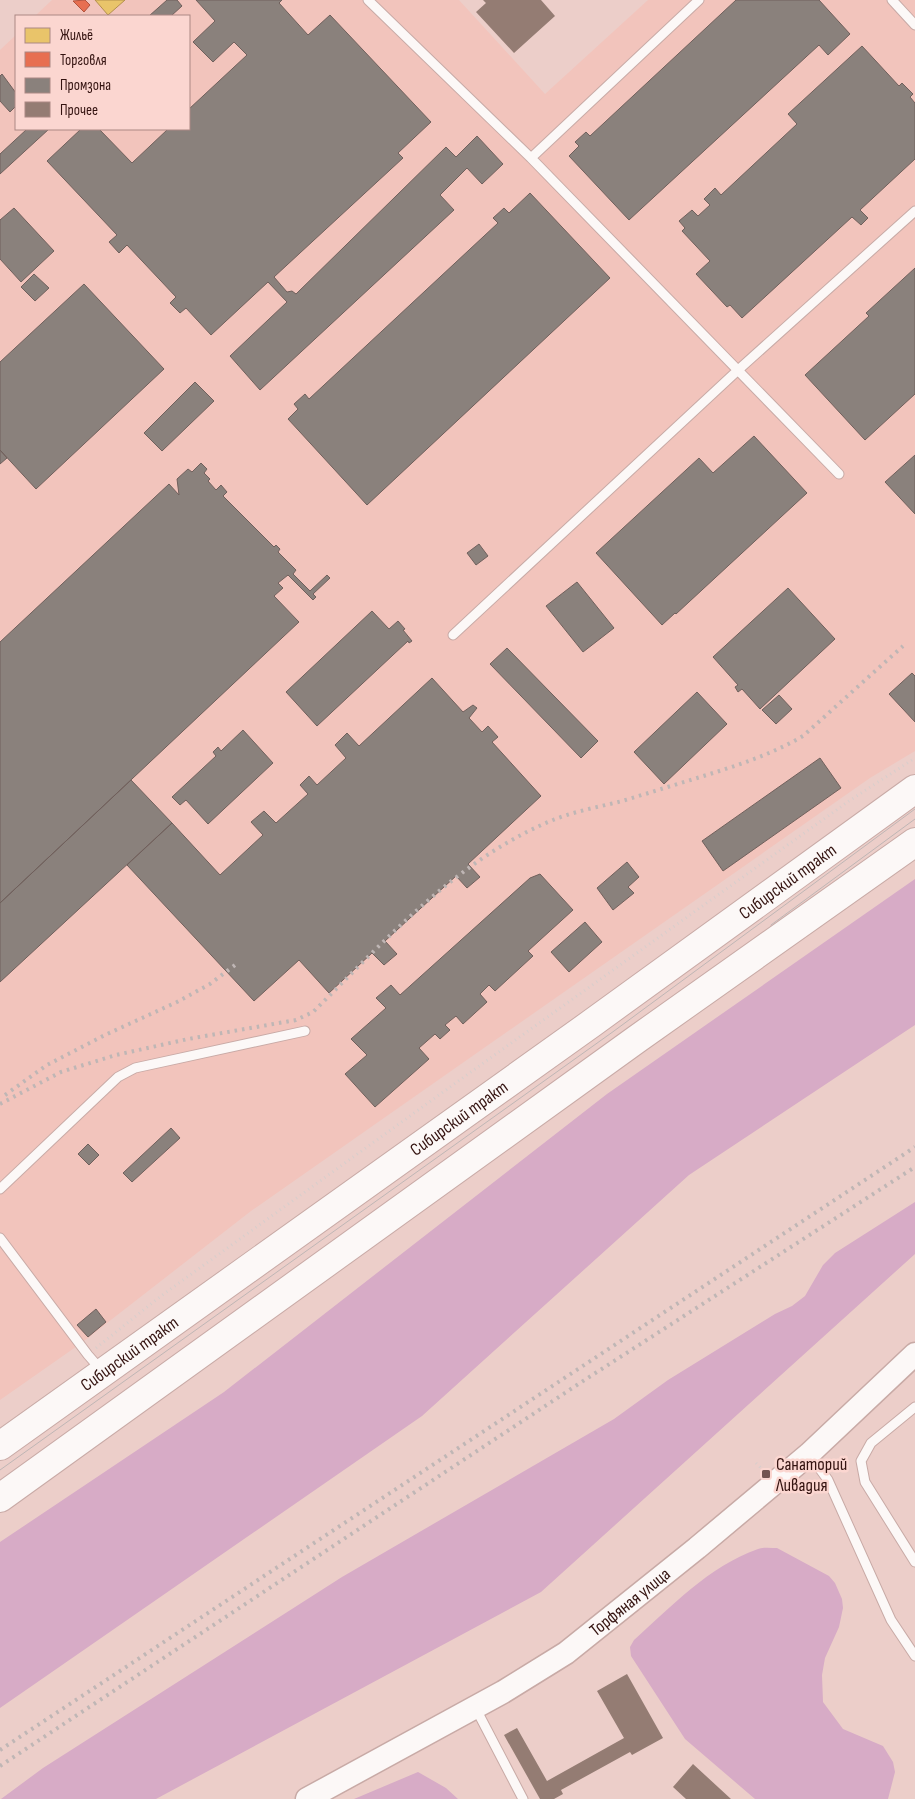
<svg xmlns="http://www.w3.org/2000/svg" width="915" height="1799" viewBox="0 0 915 1799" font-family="'Sofia Sans Condensed',sans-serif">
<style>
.built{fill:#f2c4bc}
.green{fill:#d7abc6}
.homes{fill:#e9c46a;stroke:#b38f4f}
.shops{fill:#e76f51;stroke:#b1533e}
.industry{fill:#8a817c;stroke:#70605c}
.building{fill:#947c73}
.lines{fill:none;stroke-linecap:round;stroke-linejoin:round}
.service-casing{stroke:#c8aaa6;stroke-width:11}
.tertiary-casing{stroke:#c8aaa6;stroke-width:25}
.primary-casing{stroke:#c8aaa6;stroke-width:30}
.path{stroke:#d8cecc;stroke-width:3;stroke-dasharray:1 4;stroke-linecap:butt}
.service{stroke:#fcf8f7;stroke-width:9}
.tertiary{stroke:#fcf8f7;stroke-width:22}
.primary{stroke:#fcf8f7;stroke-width:28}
.tram{stroke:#bfb6b5;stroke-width:1}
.rail{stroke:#bfb6b5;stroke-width:4;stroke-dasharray:2.5 5;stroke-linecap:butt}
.poi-dot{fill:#745451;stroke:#fbd6d0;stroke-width:2}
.labels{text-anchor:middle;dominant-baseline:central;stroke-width:5;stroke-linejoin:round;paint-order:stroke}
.street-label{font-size:18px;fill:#341310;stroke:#fbd6d0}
.poi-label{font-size:18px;fill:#341310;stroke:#fbd6d0;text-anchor:start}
</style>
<rect width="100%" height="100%" fill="#eccec9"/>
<path class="built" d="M 52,0 L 459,0 L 545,94 L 648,0 L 915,0 L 915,751 L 870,778 L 251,1211 L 80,1344 L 0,1400 L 0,50 L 16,35 L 16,129 L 189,129 L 189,16 L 35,16 Z"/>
<path class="green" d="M 915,879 L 915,1025 L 689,1175 L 422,1416 L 0,1708 L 0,1542 L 224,1392 L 607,1094 Z
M 915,1202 L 915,1254 L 541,1592 L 156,1799 L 1,1799 L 43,1768 L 342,1577 L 614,1419 L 668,1380 L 775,1314 L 792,1306 L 805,1296 L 823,1265 L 835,1253 Z
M 777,1548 L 829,1576 L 835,1583 L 842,1599 L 843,1608 L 839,1627 L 825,1658 L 822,1675 L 823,1702 L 843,1729 L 883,1746 L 893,1762 L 895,1772 L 888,1799 L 755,1799 L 685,1739 L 631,1656 L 630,1647 L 634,1640 C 671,1607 709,1566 758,1549 C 763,1547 771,1548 777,1548 Z
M 418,1772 L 446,1788 L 458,1799 L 354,1799 Z"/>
<path class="homes" d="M 95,0 L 125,0 L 108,15 Z"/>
<path class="shops" d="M 85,0 L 90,5 L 84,12 L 73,1 Z"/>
<path class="industry" d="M 167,0 L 177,0 L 182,6 L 171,16 L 149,16 Z
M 196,0 L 282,0 L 279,3 L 308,35 L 330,15 L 431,122 L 398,153 L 403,158 L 274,277 L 287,292 L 292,291 L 296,294 L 446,147 L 456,157 L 477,136 L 503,164 L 482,184 L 467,168 L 440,195 L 454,210 L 260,390 L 230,356 L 287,302 L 268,282 L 211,335 L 186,308 L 180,313 L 170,303 L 176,297 L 127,245 L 119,253 L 109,242 L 117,235 L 47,161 L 81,129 L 99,129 L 132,163 L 168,129 L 189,129 L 189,109 L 247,55 L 234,42 L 213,62 L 193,42 L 215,21 Z
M 736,0 L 819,0 L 850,34 L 828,55 L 819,45 L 629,220 L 569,156 L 579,146 L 575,142 L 586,132 L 590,136 Z
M 862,46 L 899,86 L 902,83 L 913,94 L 910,97 L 915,103 L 915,159 L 860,210 L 868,218 L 861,225 L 852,217 L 742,318 L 730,305 L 727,307 L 696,274 L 710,261 L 682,231 L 685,228 L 679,221 L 692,210 L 698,216 L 710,205 L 704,199 L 715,188 L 721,195 L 797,124 L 788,114 Z
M 2,74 L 16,93 L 16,106 L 10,112 L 0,101 L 0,76 Z
M 27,129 L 49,129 L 0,174 L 0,154 Z
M 530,193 L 610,278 L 367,505 L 288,419 L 298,409 L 294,404 L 305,394 L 309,399 L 498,223 L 493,218 L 504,208 L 509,213 Z
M 14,208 L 54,251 L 21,282 L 0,259 L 0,220 Z
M 915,268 L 915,394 L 865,440 L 805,375 L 869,316 L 866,313 Z
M 34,274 L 49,288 L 35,301 L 21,287 Z
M 84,284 L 164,369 L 36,489 L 0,450 L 0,362 Z
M 195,382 L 214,401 L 162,451 L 144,433 Z
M 754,436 L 807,493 L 676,614 L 675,613 L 662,625 L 596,553 L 699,458 L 713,473 Z
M 0,450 L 7,458 L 0,464 Z
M 915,455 L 915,514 L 885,482 Z
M 201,463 L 207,469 L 204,473 L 210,479 L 208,481 L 216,490 L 221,485 L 227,492 L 223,496 L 274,547 L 276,545 L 280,549 L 278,552 L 296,570 L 293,574 L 310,591 L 327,575 L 330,578 L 313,594 L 316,597 L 313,600 L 288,575 L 278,583 L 283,588 L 274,596 L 299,622 L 0,903 L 0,642 L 169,484 L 179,495 L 177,479 L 188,469 L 192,472 Z
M 479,544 L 488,556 L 476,565 L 467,553 Z
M 577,582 L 614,628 L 583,652 L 546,606 Z
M 788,588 L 835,639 L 760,709 L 742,689 L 738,692 L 735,687 L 738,685 L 713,657 Z
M 372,611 L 389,629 L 398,621 L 405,629 L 403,630 L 412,641 L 409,643 L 408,641 L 317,726 L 286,692 Z
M 507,648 L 598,741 L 581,758 L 490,664 Z
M 912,673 L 915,676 L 915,722 L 889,694 Z
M 432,678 L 463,712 L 473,705 L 477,708 L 469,718 L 482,732 L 488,726 L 498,737 L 492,742 L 541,796 L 468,864 L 480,877 L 467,888 L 456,876 L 385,941 L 397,954 L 384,965 L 372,953 L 329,993 L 299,960 L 254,1001 L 127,865 L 172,823 L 220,875 L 263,835 L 251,822 L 264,811 L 276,823 L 308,794 L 300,785 L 309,776 L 317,785 L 346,758 L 335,745 L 347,733 L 359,746 Z
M 697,692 L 727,724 L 664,784 L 634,752 Z
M 779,695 L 792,709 L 776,724 L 762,710 Z
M 243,730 L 273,763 L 208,824 L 186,800 L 180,805 L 172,797 L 216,756 L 213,752 L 218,747 L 221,751 Z
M 820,758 L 841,788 L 723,871 L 702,841 Z
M 131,780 L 172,823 L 0,982 L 0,903 Z
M 627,862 L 639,877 L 628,887 L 634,893 L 613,910 L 597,888 Z
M 540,874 L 573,910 L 528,951 L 533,956 L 495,991 L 489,985 L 480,994 L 487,1002 L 463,1024 L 456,1016 L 445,1025 L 450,1030 L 440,1039 L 435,1034 L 419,1048 L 429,1059 L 375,1107 L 345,1074 L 367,1055 L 351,1039 L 386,1008 L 376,998 L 391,985 L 400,995 L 530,878 Z
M 585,922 L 602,942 L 569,972 L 551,952 Z
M 171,1128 L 180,1138 L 132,1182 L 123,1173 Z
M 88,1144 L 99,1155 L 89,1165 L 78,1154 Z
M 96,1309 L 106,1322 L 88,1337 L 77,1325 Z"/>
<path class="building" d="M 483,0 L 541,0 L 555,16 L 514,53 L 476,12 L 486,3 Z
M 627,1674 L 663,1738 L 632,1755 L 630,1752 L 561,1790 L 563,1794 L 554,1799 L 540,1799 L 504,1735 L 517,1728 L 547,1781 L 624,1738 L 597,1691 Z
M 693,1764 L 731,1799 L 686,1799 L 673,1787 Z"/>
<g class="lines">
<g class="service-casing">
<path id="service" d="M 368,0 L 531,158 L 839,474
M 892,0 L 915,25
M 531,158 L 699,0
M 453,635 L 737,371 L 915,211
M 0,1189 L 118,1077 L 135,1068 L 305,1031
M 0,1238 L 88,1355 L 102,1371
M 915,1407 L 871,1443 L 861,1461 L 865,1482 L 915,1562
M 809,1454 L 828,1480 L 891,1620 L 915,1656
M 475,1707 L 523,1799"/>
</g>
<g class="tertiary-casing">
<g id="tertiary">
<path id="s1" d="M 307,1799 L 503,1692 L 566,1653 L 697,1548 L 809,1454 L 915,1354"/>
</g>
</g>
<g class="primary-casing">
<g id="primary">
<path id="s2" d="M 0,1446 L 592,1023 L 915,789"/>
<path d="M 0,1498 L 637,1039 L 915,842"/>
</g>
</g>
<path class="path" d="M 96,1348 L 161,1296 L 475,1069 L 849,801 L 915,758
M 756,1463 L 763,1470"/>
<use href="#service" class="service"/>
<use href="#tertiary" class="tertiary"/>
<use href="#primary" class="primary"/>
<path class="tram" d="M 771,925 L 915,819
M 0,1470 L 614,1031 L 915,809"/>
<path class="rail" d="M 5,1095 L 47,1065 L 105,1035 L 177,1002 L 210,984 L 235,965
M 0,1104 L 61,1072 L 116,1055 L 188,1039 L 296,1020 L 313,1012 C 385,941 457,859 553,820 C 575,811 599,807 622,801 C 646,794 670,786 694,779 C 732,767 769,756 803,736 L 903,646
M 0,1750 L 915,1147
M 0,1766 L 580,1383 L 915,1167"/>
</g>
<rect class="poi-dot" x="761" y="1469" width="10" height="10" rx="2.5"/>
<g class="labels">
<g class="street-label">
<text stroke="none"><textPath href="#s2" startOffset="969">Сибирский тракт</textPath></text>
<text stroke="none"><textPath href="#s2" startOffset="564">Сибирский тракт</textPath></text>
<text stroke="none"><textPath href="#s2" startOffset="159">Сибирский тракт</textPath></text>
<text stroke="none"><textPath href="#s1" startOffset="379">Торфяная улица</textPath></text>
</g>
<g class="poi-label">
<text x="776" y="1464">Санаторий<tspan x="776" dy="21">Ливадия</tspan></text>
</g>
</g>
<rect x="15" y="15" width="175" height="115" fill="#fbd6d0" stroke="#ab8883"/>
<rect x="25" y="28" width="25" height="15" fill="#e9c46a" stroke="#ab8883"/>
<text x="60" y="40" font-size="15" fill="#341310">Жильё</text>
<rect x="25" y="52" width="25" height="15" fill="#e76f51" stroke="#ab8883"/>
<text x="60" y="65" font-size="15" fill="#341310">Торговля</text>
<rect x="25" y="78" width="25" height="15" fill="#8a817c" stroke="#ab8883"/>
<text x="60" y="90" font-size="15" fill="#341310">Промзона</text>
<rect x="25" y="102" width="25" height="15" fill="#947c73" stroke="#ab8883"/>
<text x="60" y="115" font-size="15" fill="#341310">Прочее</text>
</svg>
